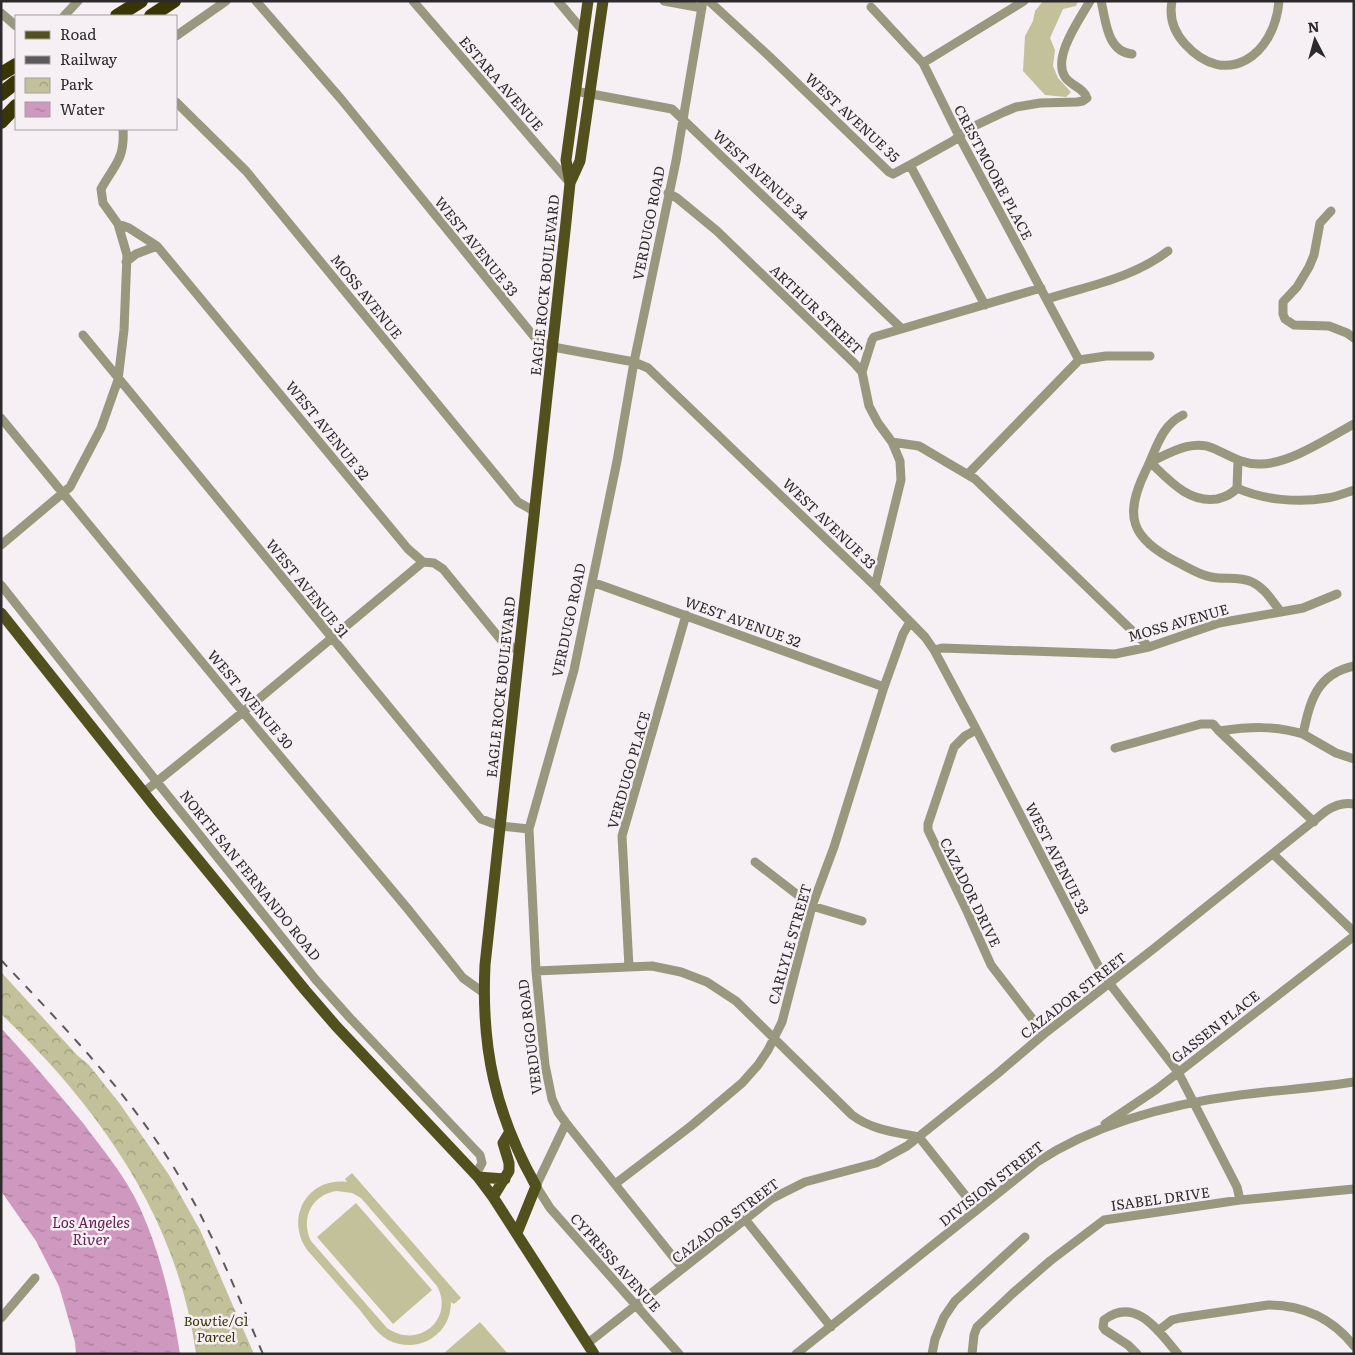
<svg xmlns="http://www.w3.org/2000/svg" width="1355" height="1355" viewBox="0 0 1355 1355" font-family="Literata,serif">
<style>
.grass{fill:#c2c19a;fill-rule:evenodd}
.park{fill:url(#park-crowns)}
.water{fill:url(#water-ripples)}
.lines{fill:none;stroke-linecap:round;stroke-linejoin:round}
.minor{stroke:#99987e;stroke-width:9}
.major{stroke:#52501d;stroke-width:11}
.highway{stroke:#393603;stroke-width:14}
.rail{stroke:#5c595b;stroke-width:2;stroke-dasharray:9 9;stroke-linecap:butt}
.labels{text-anchor:middle;dominant-baseline:central;stroke-width:5;stroke-linejoin:round;paint-order:stroke}
.street-label{font-size:14px;fill:#2c2a2b;stroke:#f6eff3}
.park-label{font-size:14px;font-style:italic;fill:#353200;stroke:#f6eff3}
.water-label{font-size:15px;font-style:italic;fill:#612052;stroke:#f6eff3}
</style>
<defs>
<pattern id="park-crowns" width="20" height="18" patternUnits="userSpaceOnUse" patternTransform="scale(1.25)"><rect width="20" height="18" fill="#c2c19a"/><path d="M2 6a3 3 0 1 1 6 0M12 15a3 3 0 1 1 6 0" fill="none" stroke="#9e9d7e"/></pattern>
<pattern id="water-ripples" width="26" height="14" patternUnits="userSpaceOnUse" patternTransform="scale(1.25)"><rect width="26" height="14" fill="#cf98bf"/><path d="M2 4q2-2 4 0t4 0M15 11q2-2 4 0t4 0" fill="none" stroke="#a87c9b"/></pattern>
</defs>
<rect width="100%" height="100%" fill="#f6eff3"/>
<path class="grass" d="M 1043,1 L 1078,1 L 1076,6 L 1063,9 L 1050,38 L 1055,50 L 1053,66 L 1058,78 L 1071,92 L 1066,97 L 1045,95 L 1023,71 L 1025,36 L 1033,21 L 1035,11 Z
M 352,1173 L 461,1298 L 454,1304 L 451,1302 C 451,1316 445,1330 432,1338 C 419,1347 402,1347 388,1340 C 376,1333 368,1320 359,1309 C 342,1290 325,1270 308,1251 C 284,1219 307,1177 347,1182 L 345,1179 ZM 337,1191 L 352,1193 L 361,1198 L 437,1286 C 455,1319 418,1350 387,1328 L 311,1241 C 300,1219 312,1194 337,1191 Z
M 356,1203 L 432,1290 L 393,1324 L 317,1237 Z
M 480,1322 L 508,1354 L 443,1354 Z"/>
<path class="park" d="M 1,972 L 77,1055 L 89,1065 L 120,1104 L 169,1175 L 200,1230 L 254,1354 L 196,1354 C 178,1218 98,1106 1,1014 Z"/>
<path class="water" d="M 1,1028 C 30,1059 56,1091 83,1123 C 103,1150 126,1177 140,1208 C 161,1254 172,1304 180,1354 L 76,1354 L 75,1342 L 59,1286 L 36,1241 L 1,1191 Z"/>
<g class="lines">
<path class="minor" d="M 256,1 L 341,99 L 536,339 L 553,347 L 634,362 L 648,368 L 875,586 L 925,637 L 934,650 L 974,725 L 1103,975 L 1178,1072 L 1237,1187 L 1240,1200
M 413,1 L 570,183
M 558,1 L 584,32
M 664,1 L 702,8
M 709,1 L 770,57 L 889,172 L 893,174 L 910,165 L 985,305
M 1101,1 C 1106,21 1107,52 1132,54
M 1172,1 C 1169,17 1174,32 1185,44 C 1226,90 1275,55 1279,1
M 871,7 L 923,63 L 959,136 L 1079,360
M 1,13 L 16,26
M 64,16 L 78,1
M 176,36 L 226,1
M 923,63 L 1024,1
M 575,91 L 672,109 L 902,329
M 176,102 L 246,171 L 518,502 L 534,511
M 910,165 L 953,141 L 968,129 L 1004,112 L 1016,107 L 1040,103 L 1077,102 L 1083,101 L 1087,98 C 1084,88 1071,86 1065,77 C 1052,57 1080,19 1090,1
M 668,193 L 677,198 L 717,231 L 854,363 L 862,372 L 869,406 L 878,423 L 892,442 L 919,446 L 975,479 L 1149,647
M 1331,211 L 1320,223 L 1314,255 L 1309,267 L 1297,287 L 1283,302 L 1283,314 L 1285,319 L 1294,325 L 1329,326 L 1347,333 L 1354,338
M 118,224 L 129,228 L 157,246 L 408,549 L 423,562 L 434,563 L 443,569 L 501,640 L 519,651
M 126,262 L 136,254 L 157,246
M 1047,299 C 1088,286 1133,278 1168,251
M 83,335 L 481,819 L 500,826 L 529,829
M 862,372 L 872,340 L 874,337 L 1041,288
M 1183,415 C 1161,425 1156,450 1146,470 C 1123,517 1131,538 1177,562 C 1187,567 1199,575 1211,577 C 1225,580 1239,576 1252,582 C 1265,588 1272,601 1281,612
M 1,418 L 243,712 L 407,908 L 463,978 L 484,993
M 1150,462 C 1170,453 1193,438 1215,449 C 1230,456 1242,464 1259,464 C 1288,465 1328,438 1354,424
M 1150,462 C 1169,480 1188,503 1217,499 C 1226,497 1232,494 1237,488
M 968,474 L 1079,360 L 1106,356 L 1150,356
M 1237,488 C 1263,500 1299,503 1327,498 C 1336,497 1345,493 1354,490
M 1237,488 L 1238,461
M 1,545 L 70,487 L 101,428 L 118,380 L 124,330 L 127,255 L 118,224 L 103,203 L 101,189 C 114,165 125,160 123,129
M 592,582 L 884,687
M 1,585 L 157,782 L 316,980 L 350,1018 L 480,1155 L 482,1163 L 476,1174
M 875,586 L 901,480 L 900,461 L 892,442
M 934,650 L 942,648 L 1115,654 L 1149,647 L 1219,623 L 1303,608 L 1337,594
M 976,730 L 965,736 L 954,747 L 928,824 L 928,830 L 966,909 L 991,965 L 1044,1034
M 1303,734 L 1336,753 L 1354,759
M 1115,748 L 1201,724 L 1213,724 L 1219,731
M 144,792 L 243,712 L 423,562
M 1314,822 L 1219,731 C 1248,727 1274,725 1303,734 C 1310,702 1316,674 1354,666
M 1273,854 L 1354,932
M 755,862 L 812,906 L 862,921
M 629,967 L 622,836 L 686,615
M 536,971 L 652,966 L 681,972 L 707,982 L 736,1001 L 852,1115 C 872,1130 895,1132 919,1137 L 977,1210
M 566,1123 L 536,1186 L 550,1208 L 679,1354
M 1105,1124 L 1157,1089 L 1354,936
M 615,1184 L 691,1126 L 742,1083 L 758,1065 L 768,1050 L 782,1022 L 812,906 L 834,847 L 884,687 L 903,634 L 910,622
M 745,1219 L 831,1327
M 682,1268 L 566,1123 L 558,1112 L 552,1099 L 545,1065 L 536,971 L 529,829 L 574,670 L 617,461 L 634,362 L 676,161 L 703,1
M 1,1318 L 35,1278
M 1158,1331 L 1172,1320 L 1180,1318 L 1268,1305 C 1303,1305 1332,1318 1354,1346
M 588,1343 L 771,1199 L 805,1182 L 876,1163 L 907,1146 L 997,1074 L 1044,1034 L 1152,950 L 1326,811 C 1335,805 1343,802 1354,804
M 796,1354 L 1037,1162 C 1097,1123 1169,1104 1240,1095 C 1278,1090 1316,1088 1354,1082
M 932,1354 L 935,1339 L 944,1317 L 955,1301 L 1025,1237
M 972,1354 L 974,1335 L 977,1327 L 1012,1294 L 1050,1261 L 1104,1220 L 1240,1200 L 1354,1189
M 1137,1354 L 1128,1345 L 1105,1330 L 1103,1327 L 1104,1320 C 1136,1295 1160,1333 1178,1354"/>
<path class="major" d="M 570,183 L 580,161 L 603,1
M 1,613 L 160,813 L 305,990 L 336,1026 L 478,1177 L 493,1197 L 594,1354
M 478,1177 L 505,1179
M 493,1197 L 509,1171 L 509,1163 L 503,1143 L 509,1133
M 517,1233 L 536,1186 C 495,1113 481,1048 485,965 L 566,222 L 570,183 L 566,160 L 588,1"/>
<path class="highway" d="M 117,16 L 141,1
M 151,16 L 174,1
M 1,74 L 16,65
M 1,94 L 16,82
M 1,122 L 16,106"/>
<path class="rail" d="M 1,960 C 62,1025 124,1088 171,1163 C 209,1223 235,1289 263,1354"/>
</g>
<g class="labels">
<g class="street-label">
<text transform="translate(502 83) rotate(49)">ESTARA AVENUE</text>
<text transform="translate(853 117) rotate(43)">WEST AVENUE 35</text>
<text transform="translate(994 172) rotate(62)">CRESTMOORE PLACE</text>
<text transform="translate(761 174) rotate(43)">WEST AVENUE 34</text>
<text transform="translate(648 223) rotate(-79)">VERDUGO ROAD</text>
<text transform="translate(477 246) rotate(51)">WEST AVENUE 33</text>
<text transform="translate(544 285) rotate(-84)">EAGLE ROCK BOULEVARD</text>
<text transform="translate(367 296) rotate(51)">MOSS AVENUE</text>
<text transform="translate(817 309) rotate(44)">ARTHUR STREET</text>
<text transform="translate(328 430) rotate(51)">WEST AVENUE 32</text>
<text transform="translate(830 523) rotate(44)">WEST AVENUE 33</text>
<text transform="translate(308 588) rotate(51)">WEST AVENUE 31</text>
<text transform="translate(568 620) rotate(-78)">VERDUGO ROAD</text>
<text transform="translate(743 621) rotate(20)">WEST AVENUE 32</text>
<text transform="translate(1178 622) rotate(-16)">MOSS AVENUE</text>
<text transform="translate(500 687) rotate(-84)">EAGLE ROCK BOULEVARD</text>
<text transform="translate(251 699) rotate(50)">WEST AVENUE 30</text>
<text transform="translate(628 770) rotate(-74)">VERDUGO PLACE</text>
<text transform="translate(1058 858) rotate(63)">WEST AVENUE 33</text>
<text transform="translate(251 875) rotate(51)">NORTH SAN FERNANDO ROAD</text>
<text transform="translate(971 892) rotate(64)">CAZADOR DRIVE</text>
<text transform="translate(789 944) rotate(-74)">CARLYLE STREET</text>
<text transform="translate(1073 995) rotate(-38)">CAZADOR STREET</text>
<text transform="translate(1215 1026) rotate(-38)">GASSEN PLACE</text>
<text transform="translate(529 1037) rotate(-97)">VERDUGO ROAD</text>
<text transform="translate(991 1183) rotate(-38)">DIVISION STREET</text>
<text transform="translate(1160 1198) rotate(-8)">ISABEL DRIVE</text>
<text transform="translate(725 1220) rotate(-37)">CAZADOR STREET</text>
<text transform="translate(616 1262) rotate(48)">CYPRESS AVENUE</text>
</g>
<g class="park-label">
<text x="216" y="1320">Bowtie/G1<tspan x="216" dy="16">Parcel</tspan></text>
</g>
<g class="water-label">
<text x="91" y="1221">Los Angeles<tspan x="91" dy="17">River</tspan></text>
</g>
</g>
<rect width="1355" height="1355" fill="none" stroke="#2c2a2b" stroke-width="5"/>
<rect x="15" y="15" width="162" height="115" fill="#f6eff3" stroke="#a5a0a3"/>
<rect x="25" y="31" width="25" height="8" fill="#52501d" stroke="#a5a0a3"/>
<text x="60" y="40" font-size="15" fill="#2c2a2b">Road</text>
<rect x="25" y="56" width="25" height="8" fill="#5c595b" stroke="#a5a0a3"/>
<text x="60" y="65" font-size="15" fill="#2c2a2b">Railway</text>
<rect x="25" y="78" width="25" height="15" fill="url(#park-crowns)" stroke="#a5a0a3"/>
<text x="60" y="90" font-size="15" fill="#2c2a2b">Park</text>
<rect x="25" y="102" width="25" height="15" fill="url(#water-ripples)" stroke="#a5a0a3"/>
<text x="60" y="115" font-size="15" fill="#2c2a2b">Water</text>
<g transform="translate(1315 40) rotate(354)" stroke="#f6eff3" stroke-width="4" paint-order="stroke">
<path d="M0-4L9 19L0 12L-9 19Z" fill="#2c2a2b"/>
<text y="-8" font-size="14" font-weight="bold" text-anchor="middle" fill="#2c2a2b">N</text>
</g>
</svg>
